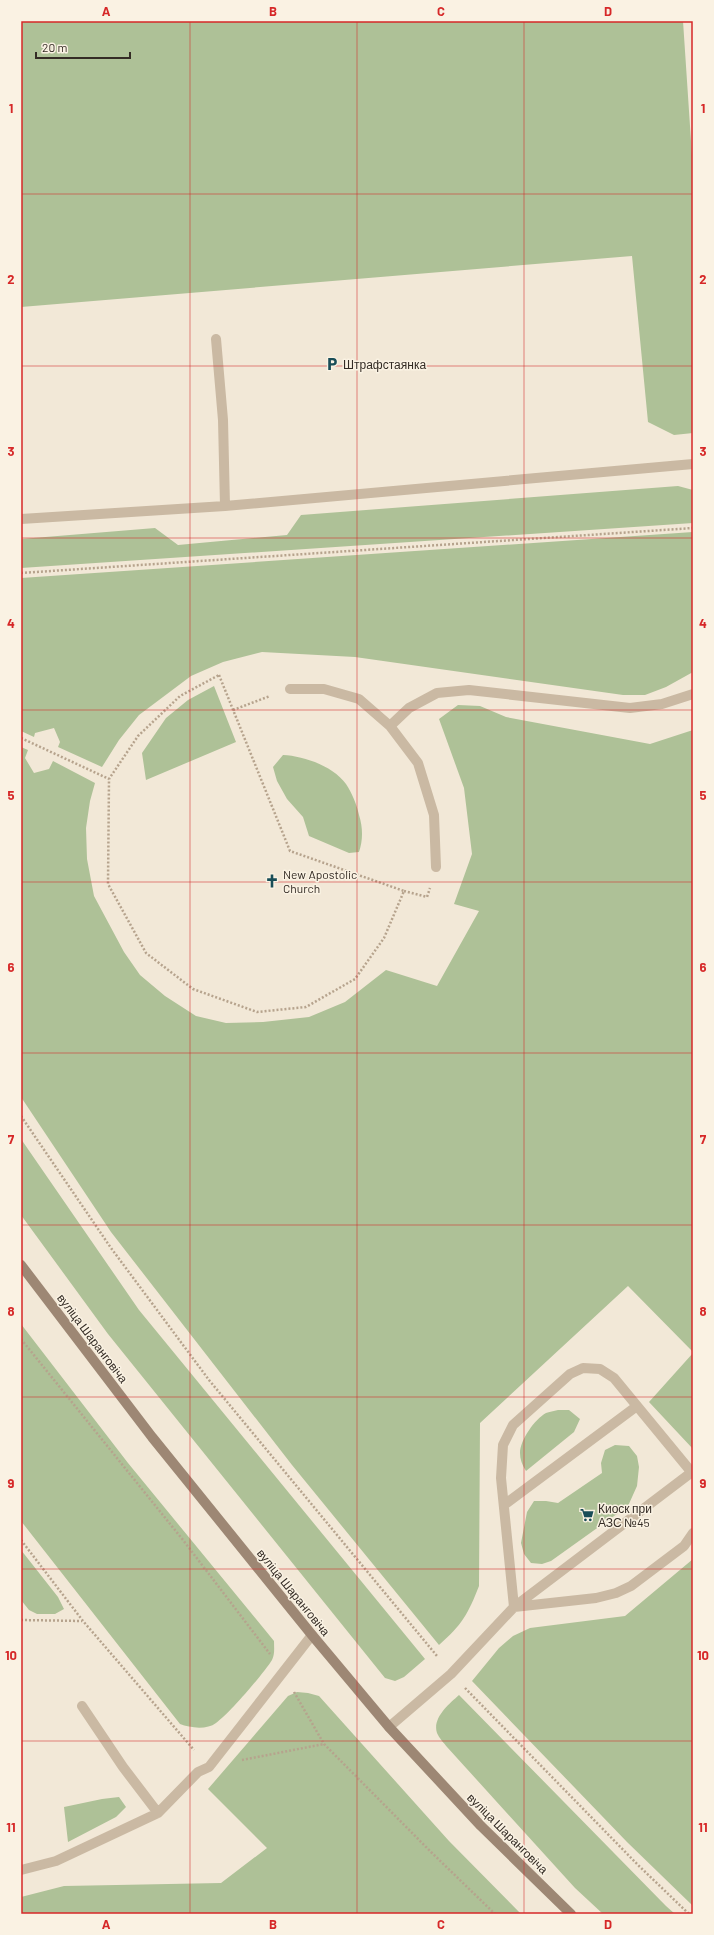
<svg xmlns="http://www.w3.org/2000/svg" width="714" height="1935" viewBox="0 0 714 1935" font-family="Barlow,sans-serif">
<style>
.green{fill:#aec197}
.lines{fill:none;stroke-linecap:round;stroke-linejoin:round}
.path{stroke:#b6a38d;stroke-width:2.5;stroke-dasharray:2 2;stroke-linecap:butt}
.lane{stroke:#cab9a3;stroke-width:10}
.secondary{stroke:#9d8774;stroke-width:10}
.grid{fill:none;stroke:#d62828;stroke-width:1;stroke-opacity:0.55}
.labels{text-anchor:middle;dominant-baseline:central;stroke-width:3;stroke-linejoin:round;paint-order:stroke}
.poi-label{font-size:12px;fill:#342c25;stroke:#faf2e3;text-anchor:start}
.street-label{font-size:12px;fill:#342c25;stroke:#faf2e3}
.neatline{fill:none;stroke:#d62828;stroke-width:1.5}
.grid-label{font-size:13px;text-anchor:middle;font-weight:bold;fill:#d62828}
</style>
<rect width="100%" height="100%" fill="#f2e8d7"/>
<path class="green" d="M 21,21 L 683,21 L 693,171 L 693,433 L 674,435 L 648,422 L 632,256 L 21,307 Z
M 678,486 L 693,490 L 693,523 L 21,568 L 21,539 L 155,528 L 178,545 L 287,535 L 301,515 Z
M 693,532 L 693,672 L 666,687 L 645,695 L 623,695 L 355,657 L 262,652 L 223,662 L 191,676 L 139,715 L 119,740 L 102,767 L 58,747 L 60,742 L 54,728 L 35,733 L 34,737 L 21,731 L 21,578 Z
M 214,686 L 236,742 L 146,780 L 142,753 L 166,718 L 188,700 Z
M 458,705 L 480,706 L 506,717 L 650,744 L 693,730 L 693,1352 L 628,1286 L 480,1423 L 479,1586 C 468,1614 462,1625 439,1645 L 292,1465 L 111,1232 L 21,1097 L 21,747 L 28,750 L 25,758 L 34,773 L 49,769 L 53,761 L 95,783 L 90,801 L 86,828 L 87,859 L 94,896 L 124,952 L 140,975 L 165,996 L 196,1016 L 226,1023 L 263,1022 L 309,1017 L 345,1002 L 386,970 L 437,986 L 479,911 L 454,904 L 472,854 L 464,788 L 439,719 Z
M 283,755 C 304,756 333,766 346,784 C 352,793 357,805 359,815 C 363,828 363,840 359,852 L 349,853 L 309,836 L 303,817 L 287,799 L 277,781 L 273,767 Z
M 21,1139 L 139,1310 L 425,1659 L 404,1677 L 395,1681 L 385,1678 L 108,1334 L 21,1215 Z
M 21,1324 L 128,1463 L 274,1641 C 274,1648 275,1654 272,1660 C 264,1673 229,1714 216,1723 C 207,1730 190,1728 180,1724 L 21,1521 Z
M 693,1353 L 693,1449 L 649,1402 Z
M 558,1410 L 569,1410 L 580,1419 L 574,1432 L 526,1471 C 522,1465 520,1459 520,1453 C 520,1440 535,1419 546,1413 C 549,1412 554,1411 558,1410 Z
M 615,1445 L 629,1446 L 637,1456 L 639,1467 L 637,1486 L 628,1506 L 551,1561 L 542,1564 L 531,1563 L 524,1554 L 521,1543 L 527,1512 L 534,1501 L 546,1501 L 558,1503 L 602,1473 L 601,1463 L 605,1450 Z
M 21,1550 L 58,1597 L 64,1609 L 55,1614 L 37,1614 L 29,1610 L 21,1600 Z
M 693,1559 L 693,1906 L 627,1842 L 472,1681 L 499,1648 L 513,1636 L 530,1628 L 625,1616 Z
M 297,1692 L 308,1693 L 319,1696 L 449,1841 L 521,1914 L 21,1914 L 21,1897 L 64,1886 L 221,1883 L 267,1848 L 208,1789 L 288,1696 Z
M 459,1695 L 666,1906 L 675,1914 L 603,1914 L 575,1888 L 447,1747 C 444,1743 439,1738 437,1733 C 432,1718 449,1704 459,1695 Z
M 119,1797 L 126,1807 L 116,1817 L 68,1842 L 64,1807 L 102,1799 Z"/>
<g class="lines">
<path class="path" d="M 21,573 L 693,528
M 219,675 L 290,851 L 404,891 L 384,938 L 355,979 L 306,1007 L 257,1012 L 193,989 L 146,953 L 108,884 L 109,779 L 138,736 L 180,696 Z
M 233,710 L 270,696
M 21,738 L 109,779
M 404,891 L 427,897 L 430,888
M 21,1116 L 111,1248 L 209,1380 L 437,1656
M 21,1339 L 183,1540 L 270,1654
M 21,1540 L 83,1621 L 194,1750
M 21,1620 L 82,1621
M 465,1688 L 638,1865 L 689,1914
M 294,1692 L 324,1744 L 431,1852 L 495,1914
M 242,1760 L 324,1744"/>
<path class="lane" d="M 216,339 L 223,420 L 225,506
M 21,519 L 225,506 L 693,464
M 290,689 L 324,689 L 359,699 L 390,726 L 418,763 L 434,815 L 436,867
M 390,726 L 409,708 L 437,693 L 469,690 L 630,708 L 662,704 L 693,694
M 504,1505 L 637,1406
M 514,1607 L 501,1478 L 503,1445 L 513,1425 L 570,1374 L 583,1368 L 600,1369 L 614,1378 L 693,1474
M 514,1607 L 596,1598 L 616,1593 L 631,1586 L 684,1546 L 693,1533
M 82,1706 L 123,1767 L 158,1813
M 389,1727 L 451,1674 L 514,1607 L 692,1472
M 21,1870 L 56,1861 L 158,1813 L 198,1772 L 209,1767 L 312,1635"/>
<path class="secondary" d="M 21,1265 L 152,1437 L 312,1635 L 389,1727 L 481,1826 L 571,1914"/>
</g>
<path class="grid" d="M 190,21 L 190,1914M 357,21 L 357,1914M 524,21 L 524,1914M 21,194 L 693,194M 21,366 L 693,366M 21,538 L 693,538M 21,710 L 693,710M 21,882 L 693,882M 21,1053 L 693,1053M 21,1225 L 693,1225M 21,1397 L 693,1397M 21,1569 L 693,1569M 21,1741 L 693,1741"/>
<defs>
<g id="parking-bare" transform="scale(1.08)"><path d="M-3.5-5.5H1a3.5 3.5 0 0 1 0 7H-1V5.5H-3.5ZM-1-3.4V-.6H.8a1.4 1.4 0 0 0 0-2.8Z" fill="#194d57" stroke="#faf2e3" stroke-width="2.5" paint-order="stroke"/></g>
<g id="church-bare" transform="scale(1.08)"><path d="M-1.2-6h2.4v3.5h3.3v2.4h-3.3V6h-2.4V-.1h-3.3v-2.4h3.3Z" fill="#194d57" stroke="#faf2e3" stroke-width="2.5" paint-order="stroke"/></g>
<g id="supermarket-bare" transform="scale(1.08)"><path d="M-6-5.5h2.5l.6 2H6L4.5 2H-2.5L-4.4-4H-6ZM-1.5 3.2a1.3 1.3 0 1 0 .1 0ZM3 3.2a1.3 1.3 0 1 0 .1 0Z" fill="#194d57" stroke="#faf2e3" stroke-width="2.5" paint-order="stroke"/></g>
</defs>
<g fill-rule="evenodd">
<use href="#parking-bare" x="332" y="364"/>
<use href="#church-bare" x="272" y="881"/>
<use href="#supermarket-bare" x="587" y="1515"/>
</g>
<g class="labels">
<g class="poi-label">
<text x="343" y="364">Штрафстаянка</text>
<text x="283" y="874">New Apostolic<tspan x="283" dy="14">Church</tspan></text>
<text x="598" y="1508">Киоск при<tspan x="598" dy="14">АЗС №45</tspan></text>
</g>
<g class="street-label">
<text transform="translate(93 1338) rotate(53)">вуліца Шаранговіча</text>
<text transform="translate(294 1592) rotate(51)">вуліца Шаранговіча</text>
<text transform="translate(508 1833) rotate(45)">вуліца Шаранговіча</text>
</g>
</g>
<rect width="714" height="1935" fill="none" stroke="#faf2e3" stroke-width="44"/>
<path d="M36 52v6h94v-6" fill="none" stroke="#342c25" stroke-width="2"/>
<text x="42" y="52" font-size="12" fill="#342c25" stroke="#faf2e3" stroke-width="3" paint-order="stroke">20 m</text>
<rect x="22" y="22" width="670" height="1891" class="neatline"/>
<g class="grid-label">
<text x="106" y="16">A</text>
<text x="273" y="16">B</text>
<text x="441" y="16">C</text>
<text x="608" y="16">D</text>
<text x="11" y="113">1</text>
<text x="703" y="113">1</text>
<text x="11" y="284">2</text>
<text x="703" y="284">2</text>
<text x="11" y="456">3</text>
<text x="703" y="456">3</text>
<text x="11" y="628">4</text>
<text x="703" y="628">4</text>
<text x="11" y="800">5</text>
<text x="703" y="800">5</text>
<text x="11" y="972">6</text>
<text x="703" y="972">6</text>
<text x="11" y="1144">7</text>
<text x="703" y="1144">7</text>
<text x="11" y="1316">8</text>
<text x="703" y="1316">8</text>
<text x="11" y="1488">9</text>
<text x="703" y="1488">9</text>
<text x="11" y="1660">10</text>
<text x="703" y="1660">10</text>
<text x="11" y="1832">11</text>
<text x="703" y="1832">11</text>
<text x="106" y="1929">A</text>
<text x="273" y="1929">B</text>
<text x="441" y="1929">C</text>
<text x="608" y="1929">D</text>
</g>
</svg>
